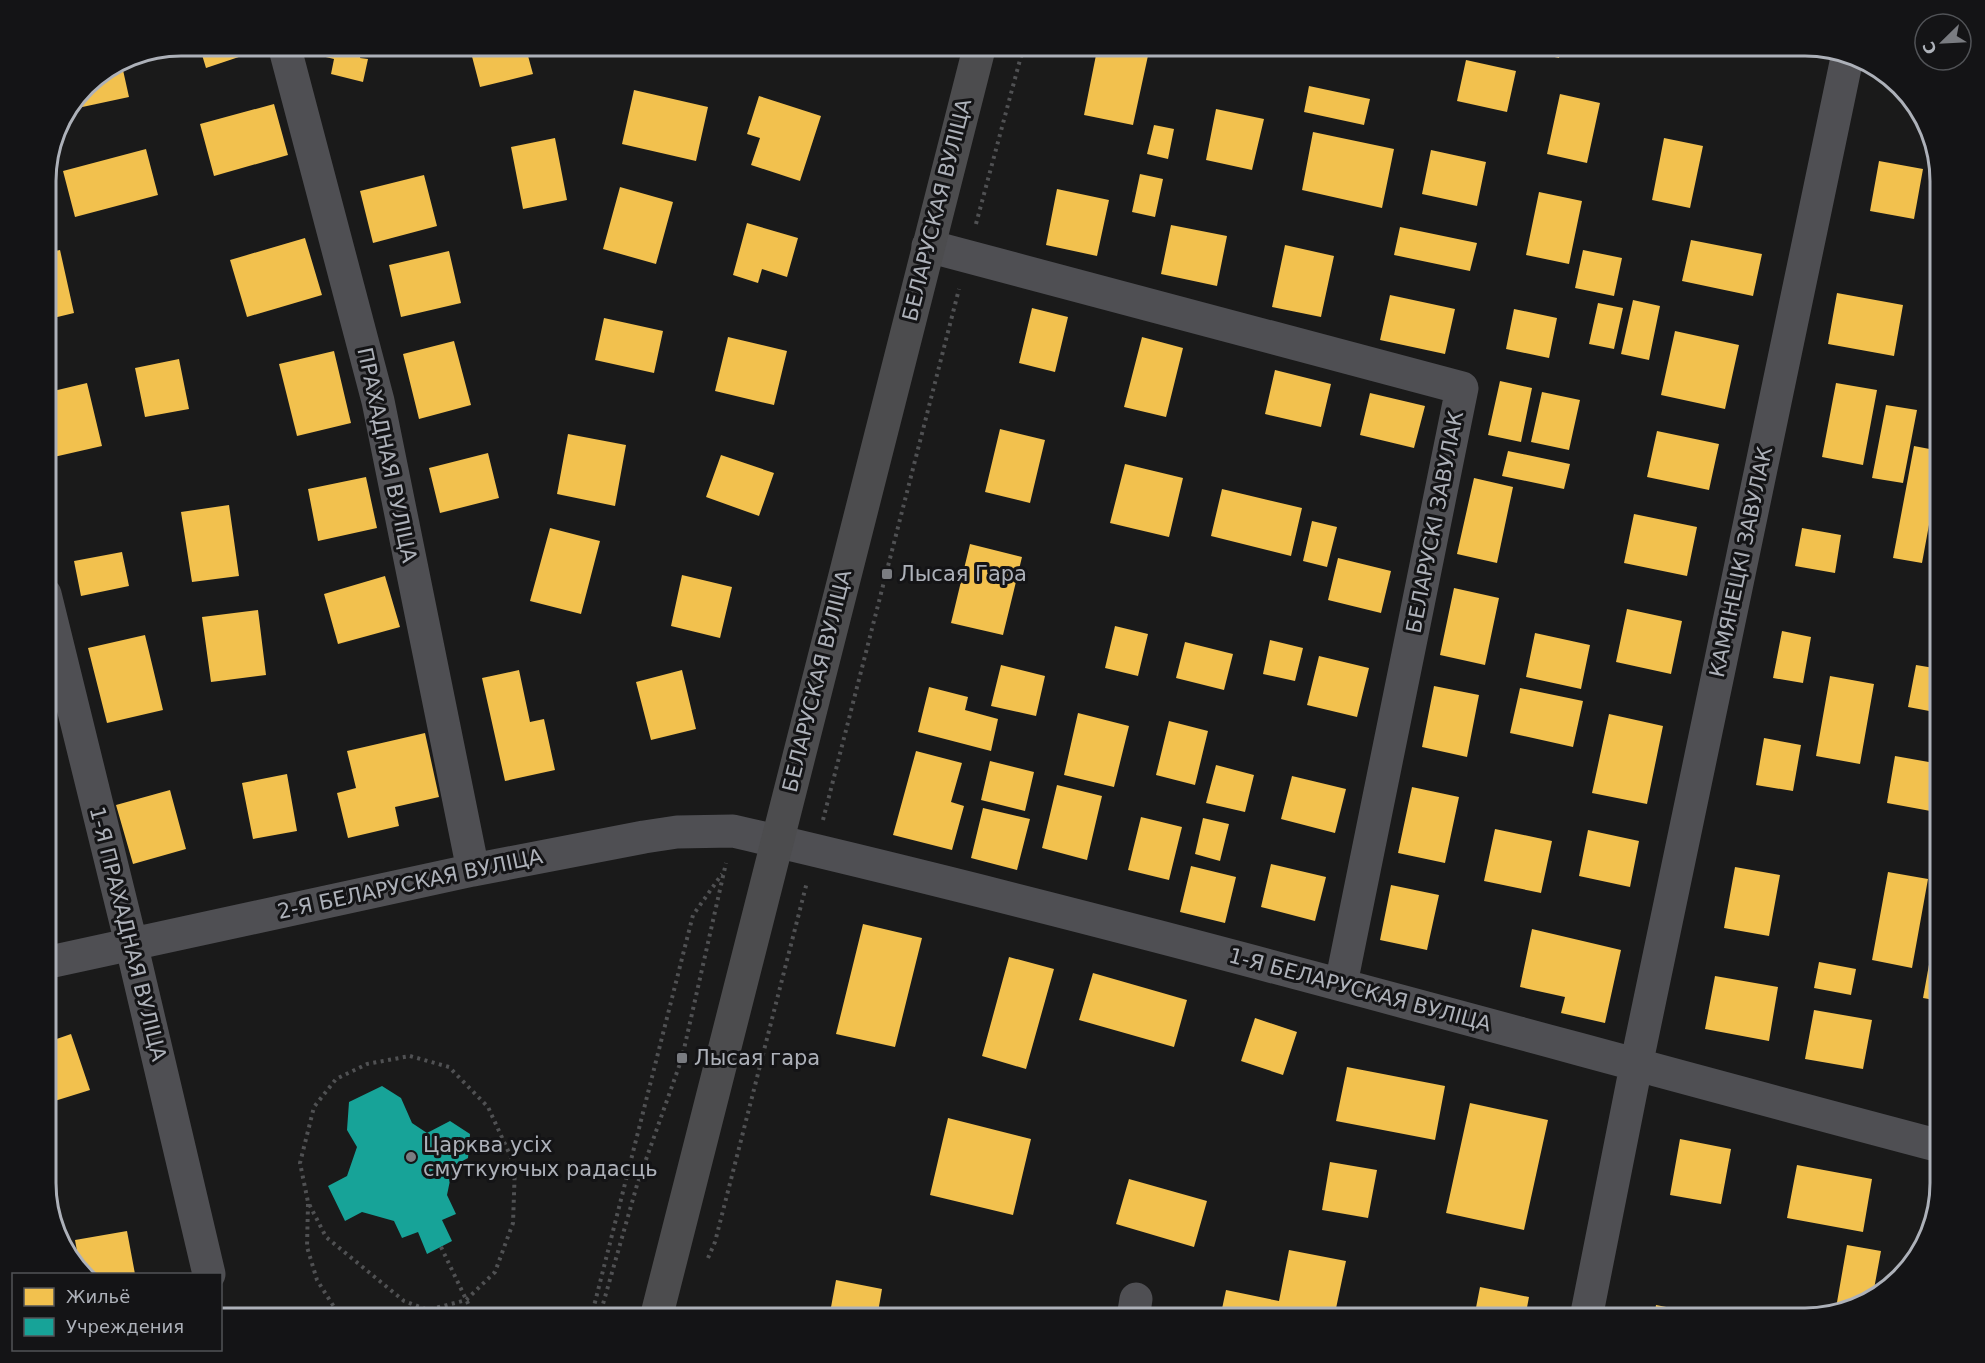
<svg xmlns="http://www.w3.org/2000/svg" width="1985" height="1363" viewBox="0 0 1985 1363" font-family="'DejaVu Sans',sans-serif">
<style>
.homes{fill:#f2c14e}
.public{fill:#17a398}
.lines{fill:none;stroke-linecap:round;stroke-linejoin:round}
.path{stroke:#505153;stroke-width:4;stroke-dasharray:3 4.5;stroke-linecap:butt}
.minor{stroke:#4f4f53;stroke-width:33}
.major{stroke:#4c4c4e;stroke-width:33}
.poi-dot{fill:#7a7c81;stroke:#141416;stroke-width:2}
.labels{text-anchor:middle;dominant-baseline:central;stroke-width:6;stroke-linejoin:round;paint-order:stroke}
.street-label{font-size:21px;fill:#adb1b9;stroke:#141416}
.poi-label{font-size:21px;fill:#adb1b9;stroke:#141416;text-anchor:start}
.rim{fill:none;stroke:#adb1b9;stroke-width:3}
</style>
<rect width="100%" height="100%" fill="#1a1a1a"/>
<path class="homes" d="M 199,45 L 262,45 L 263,49 L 206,68 Z
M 306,45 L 363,45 L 360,58 L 368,59 L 363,82 L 331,74 L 334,59 L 305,52 Z
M 469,45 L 525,45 L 533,74 L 480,87 Z
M 1098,45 L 1120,45 L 1149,51 L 1133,125 L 1084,115 Z
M 1359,45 L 1385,45 L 1383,51 Z
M 1502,45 L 1562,45 L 1559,58 Z
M 1466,60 L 1516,71 L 1507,112 L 1457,101 Z
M 121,61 L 129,97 L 73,109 L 72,104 L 85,85 Z
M 1309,86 L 1370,99 L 1364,125 L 1304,112 Z
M 634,90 L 708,107 L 696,161 L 622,144 Z
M 1560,94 L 1600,103 L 1587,163 L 1547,154 Z
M 759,96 L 821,116 L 800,181 L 751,165 L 760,138 L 747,134 Z
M 274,104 L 288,155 L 214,176 L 200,124 Z
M 1216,109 L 1264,119 L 1252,170 L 1206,160 Z
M 1154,125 L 1174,129 L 1168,159 L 1147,154 Z
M 1313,132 L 1394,149 L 1382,208 L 1302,190 Z
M 555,138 L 567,200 L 523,209 L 511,147 Z
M 1664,138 L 1703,146 L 1690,208 L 1652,200 Z
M 146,149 L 158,195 L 75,217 L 63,171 Z
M 1431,150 L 1486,162 L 1477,206 L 1422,194 Z
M 1879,161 L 1923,169 L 1914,219 L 1870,211 Z
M 1140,174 L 1163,179 L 1155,217 L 1132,212 Z
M 424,175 L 437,226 L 373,243 L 360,191 Z
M 620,187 L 673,202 L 656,264 L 603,249 Z
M 1057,189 L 1109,200 L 1097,256 L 1046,245 Z
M 1539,192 L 1582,201 L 1569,264 L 1526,255 Z
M 747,223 L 798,238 L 787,277 L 762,269 L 758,283 L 733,275 Z
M 1171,225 L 1227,236 L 1217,286 L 1161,274 Z
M 1400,227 L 1477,243 L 1470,271 L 1394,255 Z
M 305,238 L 322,295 L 247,317 L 230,260 Z
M 1691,240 L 1762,254 L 1753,296 L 1682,281 Z
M 1285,245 L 1334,256 L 1321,317 L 1272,307 Z
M 60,250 L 74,313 L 45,320 L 45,253 Z
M 1583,250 L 1622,258 L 1614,296 L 1575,288 Z
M 449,251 L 461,303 L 401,317 L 389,265 Z
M 1837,293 L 1903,305 L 1894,356 L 1828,344 Z
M 1390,295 L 1455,309 L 1445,354 L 1380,340 Z
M 1633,300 L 1660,306 L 1649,360 L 1621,354 Z
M 1598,303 L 1623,308 L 1614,349 L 1589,344 Z
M 1032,308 L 1068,317 L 1055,372 L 1019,363 Z
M 1514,309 L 1557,318 L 1549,358 L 1506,349 Z
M 604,318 L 663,331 L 654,373 L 595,360 Z
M 1675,331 L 1739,345 L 1725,409 L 1661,395 Z
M 728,337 L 787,351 L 774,405 L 715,391 Z
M 1142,337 L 1183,348 L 1166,417 L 1124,407 Z
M 454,341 L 471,405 L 419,419 L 403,354 Z
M 334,351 L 351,423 L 297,436 L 279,364 Z
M 179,359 L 189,409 L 145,417 L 135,368 Z
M 1275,370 L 1331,384 L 1321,427 L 1265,414 Z
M 1500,381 L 1532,388 L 1521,442 L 1488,435 Z
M 87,383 L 102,446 L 45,459 L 45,393 Z
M 1836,383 L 1877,390 L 1863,465 L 1822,457 Z
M 1542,392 L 1580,400 L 1569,450 L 1531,442 Z
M 1370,393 L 1425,406 L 1414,448 L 1360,435 Z
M 1886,405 L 1917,410 L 1903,483 L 1872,478 Z
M 1000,429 L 1045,440 L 1030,503 L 985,492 Z
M 1657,431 L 1719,444 L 1709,490 L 1647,477 Z
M 568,434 L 626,445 L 615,506 L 557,494 Z
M 1914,446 L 1940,451 L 1940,465 L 1922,563 L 1893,558 Z
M 1508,451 L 1570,464 L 1564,489 L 1502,476 Z
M 488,453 L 499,498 L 440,513 L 429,468 Z
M 721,455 L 774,473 L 759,516 L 706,497 Z
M 1125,464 L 1183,478 L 1169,537 L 1110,523 Z
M 366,477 L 377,528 L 318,541 L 308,489 Z
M 1474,478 L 1513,487 L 1497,563 L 1457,554 Z
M 1222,489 L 1302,508 L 1291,556 L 1211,536 Z
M 229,505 L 239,576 L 192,582 L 181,512 Z
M 1634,514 L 1697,527 L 1687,576 L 1624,563 Z
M 1312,521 L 1337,527 L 1327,567 L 1303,561 Z
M 550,528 L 600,541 L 581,614 L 530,601 Z
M 1802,528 L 1841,535 L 1835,573 L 1795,566 Z
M 970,544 L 1022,557 L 1003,635 L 951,623 Z
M 1939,544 L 1940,544 L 1940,569 L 1934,568 Z
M 122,552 L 129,586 L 81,596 L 74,561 Z
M 1338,558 L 1391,571 L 1381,613 L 1328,600 Z
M 682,575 L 732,587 L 720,638 L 671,626 Z
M 385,576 L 400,627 L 338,644 L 324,594 Z
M 1454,588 L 1499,598 L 1485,665 L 1440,655 Z
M 1627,609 L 1682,621 L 1671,674 L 1616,662 Z
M 258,610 L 266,675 L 211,682 L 202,617 Z
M 1115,626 L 1148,634 L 1138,676 L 1105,668 Z
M 1782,631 L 1811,637 L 1803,683 L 1773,678 Z
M 1535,633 L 1590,645 L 1581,689 L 1526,677 Z
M 145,635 L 163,710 L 107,723 L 88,648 Z
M 1270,640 L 1303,648 L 1295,681 L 1263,674 Z
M 1185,642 L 1233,654 L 1224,690 L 1176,678 Z
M 1319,656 L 1369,668 L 1357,717 L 1307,705 Z
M 1001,665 L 1045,676 L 1036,716 L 991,706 Z
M 1916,665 L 1940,669 L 1940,713 L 1908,707 Z
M 519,670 L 530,722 L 544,719 L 555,770 L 505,781 L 482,678 Z
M 682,670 L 696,729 L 651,740 L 636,682 Z
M 1830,676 L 1874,684 L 1860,764 L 1816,756 Z
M 1434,686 L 1479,695 L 1467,757 L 1422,747 Z
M 929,687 L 968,697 L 965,710 L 998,719 L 991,751 L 918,732 Z
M 1520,688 L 1583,701 L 1573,747 L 1510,733 Z
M 1078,713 L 1129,726 L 1114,787 L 1064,775 Z
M 1609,714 L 1663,726 L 1647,804 L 1592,793 Z
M 1169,721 L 1208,731 L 1195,785 L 1156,775 Z
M 425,733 L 439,797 L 395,807 L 399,826 L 348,838 L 337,793 L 356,788 L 347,751 Z
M 1764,738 L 1801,745 L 1793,791 L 1756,785 Z
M 916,751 L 962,763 L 951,802 L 964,806 L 952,850 L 893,835 Z
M 1895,756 L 1940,764 L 1940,792 L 1936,812 L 1887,803 Z
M 990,761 L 1034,772 L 1025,811 L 981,800 Z
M 1216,765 L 1254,775 L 1245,812 L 1206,803 Z
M 287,774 L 297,831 L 253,839 L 242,783 Z
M 1292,776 L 1346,789 L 1335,833 L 1281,819 Z
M 1057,785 L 1102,796 L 1087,860 L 1042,848 Z
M 1412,787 L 1459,797 L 1445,863 L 1398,853 Z
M 170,790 L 186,849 L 133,864 L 116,805 Z
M 983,808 L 1030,819 L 1017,870 L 971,858 Z
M 1141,817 L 1182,827 L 1169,880 L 1128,870 Z
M 1203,818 L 1229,824 L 1220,861 L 1195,854 Z
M 48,825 L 57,888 L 45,890 L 45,826 Z
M 1495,829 L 1552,841 L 1541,893 L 1484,881 Z
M 1588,830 L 1639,841 L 1630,887 L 1579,876 Z
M 1271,864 L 1326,877 L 1315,921 L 1261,907 Z
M 1191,866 L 1236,877 L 1225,923 L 1180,912 Z
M 1735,867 L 1780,875 L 1769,936 L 1724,928 Z
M 1888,872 L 1928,879 L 1912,968 L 1872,960 Z
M 1391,885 L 1439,895 L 1427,950 L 1380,940 Z
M 863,924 L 922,938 L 895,1047 L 836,1034 Z
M 1532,929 L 1621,950 L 1605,1023 L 1561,1013 L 1565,997 L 1520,987 Z
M 1009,957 L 1054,969 L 1026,1069 L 982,1056 Z
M 1930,959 L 1940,961 L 1940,1001 L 1923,998 Z
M 1819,962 L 1856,969 L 1851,995 L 1814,988 Z
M 1093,973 L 1187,1000 L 1174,1047 L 1079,1020 Z
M 1715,976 L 1778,987 L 1769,1041 L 1705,1029 Z
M 1814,1010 L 1872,1020 L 1863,1069 L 1805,1059 Z
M 1255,1018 L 1297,1032 L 1283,1075 L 1241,1061 Z
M 71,1034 L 90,1090 L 45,1104 L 45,1043 Z
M 1347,1067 L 1445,1086 L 1435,1140 L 1336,1121 Z
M 1470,1103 L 1548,1120 L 1524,1230 L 1446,1213 Z
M 948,1118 L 1031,1139 L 1013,1215 L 930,1195 Z
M 1680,1139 L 1731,1149 L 1721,1204 L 1670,1195 Z
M 1330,1162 L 1377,1170 L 1368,1218 L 1322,1210 Z
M 1797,1165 L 1872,1179 L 1863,1232 L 1787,1218 Z
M 1129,1179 L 1207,1201 L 1194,1247 L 1116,1224 Z
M 1928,1207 L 1932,1208 L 1924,1234 L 1923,1234 Z
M 127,1231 L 135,1274 L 86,1274 L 80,1268 L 75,1240 Z
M 1847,1245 L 1881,1251 L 1872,1300 L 1839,1309 L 1836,1308 Z
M 1289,1250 L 1346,1261 L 1334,1318 L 1220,1318 L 1226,1290 L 1279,1301 Z
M 1888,1274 L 1898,1275 L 1886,1287 Z
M 836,1280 L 882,1289 L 877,1318 L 829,1318 Z
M 1480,1287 L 1529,1297 L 1525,1318 L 1474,1318 Z
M 1656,1305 L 1702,1314 L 1702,1318 L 1654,1318 Z"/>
<path class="public" d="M 382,1086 L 401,1098 L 412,1123 L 427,1133 L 450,1121 L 470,1134 L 468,1158 L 453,1166 L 447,1195 L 456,1214 L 442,1220 L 452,1241 L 427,1254 L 418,1232 L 402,1238 L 394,1221 L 362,1212 L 345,1221 L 328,1186 L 347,1176 L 357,1147 L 347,1130 L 349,1102 Z"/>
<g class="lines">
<path class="path" d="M 976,224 L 1024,45
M 823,820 L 959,289
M 410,1056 L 449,1067 L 488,1107 L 515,1166 L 513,1223 L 495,1272 L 466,1300 L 428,1310 L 404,1301 L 326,1237 L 308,1202 L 300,1163 L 314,1107 L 336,1079 L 367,1064 Z
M 308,1204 L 307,1247 L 317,1280 L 341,1318
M 441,1247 L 475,1318
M 708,1258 L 715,1242 L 807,882
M 591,1318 L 693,915 L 722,874
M 599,1318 L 637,1185 L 682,1058 L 726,863"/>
<path class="minor" d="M 284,45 L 378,401 L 473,870
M 928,246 L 1462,388 L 1341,984
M 45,594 L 131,943 L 209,1274
M 45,963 L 473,870 L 644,837 L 677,832 L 733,831 C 1138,925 1538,1040 1940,1146
M 1133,1318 L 1136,1299
M 1586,1318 L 1636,1066 L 1847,58"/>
<path class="major" d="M 656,1318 L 980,45"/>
</g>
<g class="poi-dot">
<rect x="881" y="568" width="12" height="12" rx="3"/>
<rect x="676" y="1052" width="12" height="12" rx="3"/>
<circle cx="411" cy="1157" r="6"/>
</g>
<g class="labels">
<g class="street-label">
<text transform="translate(937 210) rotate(-76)">БЕЛАРУСКАЯ ВУЛІЦА</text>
<text transform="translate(387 455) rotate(78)">ПРАХАДНАЯ ВУЛІЦА</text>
<text transform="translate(1435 522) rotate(-79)">БЕЛАРУСКІ ЗАВУЛАК</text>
<text transform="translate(1741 562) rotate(-78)">КАМЯНЕЦКІ ЗАВУЛАК</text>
<text transform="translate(817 681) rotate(-76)">БЕЛАРУСКАЯ ВУЛІЦА</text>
<text transform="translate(410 884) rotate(-12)">2-Я БЕЛАРУСКАЯ ВУЛІЦА</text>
<text transform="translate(128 934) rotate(76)">1-Я ПРАХАДНАЯ ВУЛІЦА</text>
<text transform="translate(1360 990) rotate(15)">1-Я БЕЛАРУСКАЯ ВУЛІЦА</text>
</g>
<g class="poi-label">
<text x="899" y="574">Лысая Гара</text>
<text x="694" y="1058">Лысая гара</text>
<text x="423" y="1145">Царква усіх<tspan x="423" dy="24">смуткуючых радасць</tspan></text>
</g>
</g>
<path d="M0 0H1985V1363H0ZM181 56H1805A125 125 0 0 1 1930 181V1183A125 125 0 0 1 1805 1308H181A125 125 0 0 1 56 1183V181A125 125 0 0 1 181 56Z" fill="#141416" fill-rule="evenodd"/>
<path class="rim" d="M181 56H1805A125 125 0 0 1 1930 181V1183A125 125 0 0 1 1805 1308H181A125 125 0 0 1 56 1183V181A125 125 0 0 1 181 56Z"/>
<rect x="12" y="1273" width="210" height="78" fill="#141416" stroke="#515357" stroke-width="1.5"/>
<rect x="24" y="1288" width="30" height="18" fill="#f2c14e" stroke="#515357" stroke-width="1.5"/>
<text x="66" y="1303" font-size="18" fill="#adb1b9">Жильё</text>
<rect x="24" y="1318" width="30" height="18" fill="#17a398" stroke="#515357" stroke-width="1.5"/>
<text x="66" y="1333" font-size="18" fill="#adb1b9">Учреждения</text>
<g transform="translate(1943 42) rotate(246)"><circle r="28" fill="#141416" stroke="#515357" stroke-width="1.5"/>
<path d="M0-4.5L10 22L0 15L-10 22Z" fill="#7a7c81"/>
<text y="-9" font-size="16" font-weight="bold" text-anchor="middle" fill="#adb1b9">С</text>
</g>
</svg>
